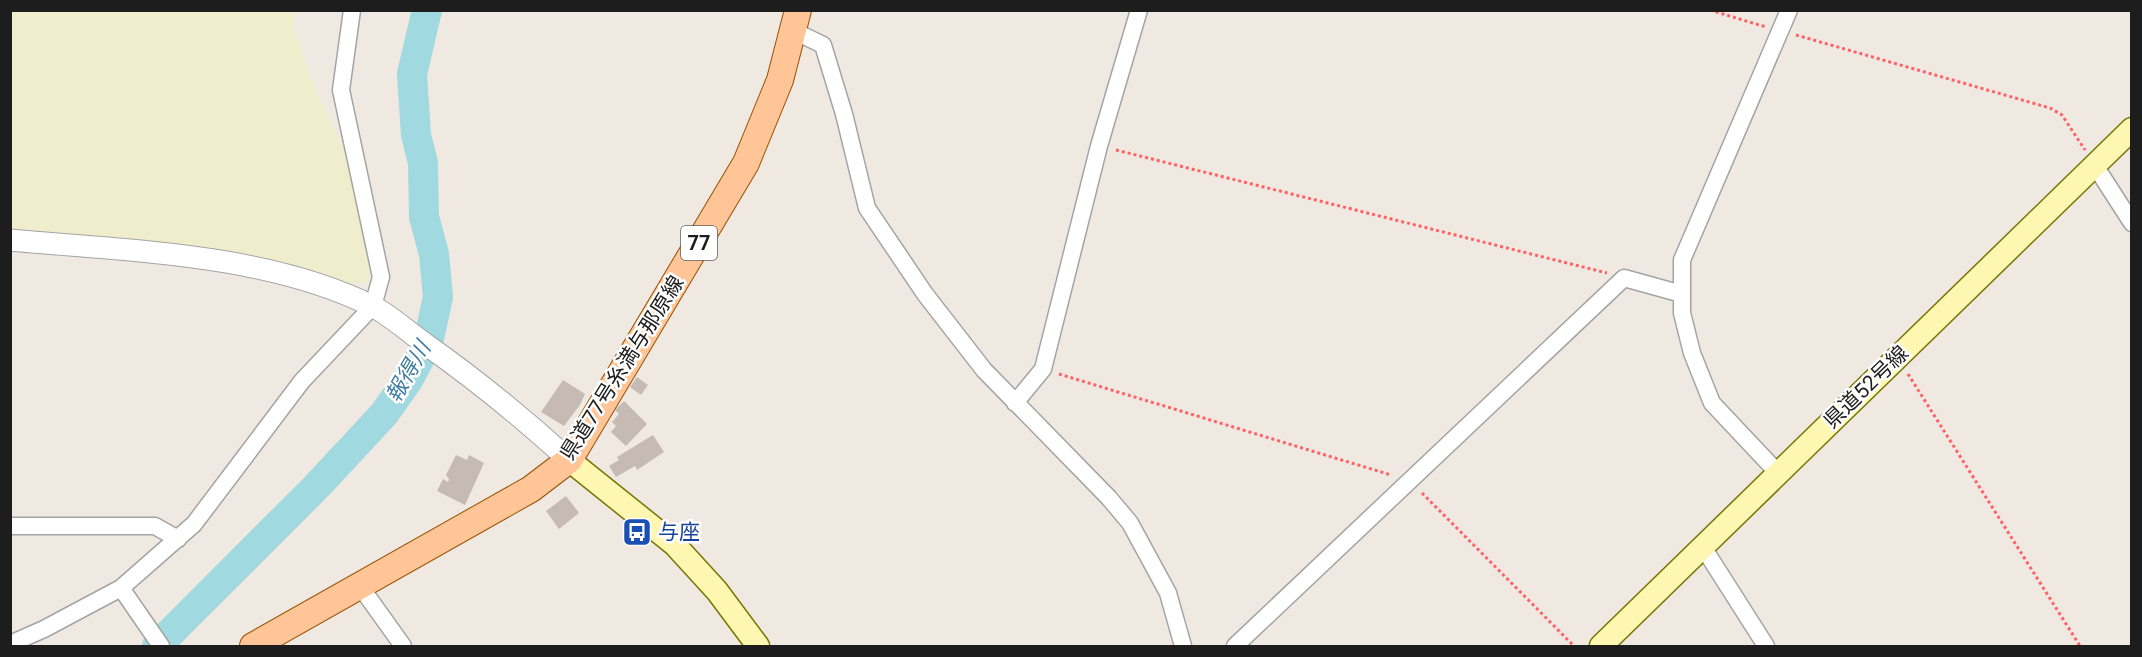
<svg xmlns="http://www.w3.org/2000/svg" width="2142" height="657" viewBox="0 0 2142 657" font-family="Roboto,'Noto Sans JP',sans-serif">
<style>
.farmland{fill:#efedcc}
.lines{fill:none;stroke-linecap:round;stroke-linejoin:round}
.river{stroke:#a0d9df;stroke-width:30}
.building{fill:#c6bab5}
.minor-casing{stroke:#a4a4a4;stroke-width:19}
.tertiary-casing{stroke:#a4a4a4;stroke-width:23}
.secondary-casing{stroke:#777500;stroke-width:25}
.primary-casing{stroke:#955100;stroke-width:28}
.path{stroke:#ff6266;stroke-width:3;stroke-dasharray:3 3;stroke-linecap:butt}
.minor{stroke:#fff;stroke-width:16}
.tertiary{stroke:#fff;stroke-width:21}
.secondary{stroke:#fdf7b2;stroke-width:22}
.primary{stroke:#ffc596;stroke-width:26}
.labels{text-anchor:middle;dominant-baseline:central;stroke-width:5;stroke-linejoin:round;paint-order:stroke}
.shield{fill:#fff;stroke:#616161;stroke-width:1.5}
.shield-label{font-size:20px;font-weight:bold;fill:#1d1d1d}
.street-label{font-size:21px;fill:#1d1d1d;stroke:#fff}
.transit-label{font-size:21px;fill:#164399;stroke:#fff;text-anchor:start}
.water-label{font-size:22px;font-style:italic;fill:#407ca1;stroke:#fff}
</style>
<rect width="100%" height="100%" fill="#efe9e2"/>
<path class="farmland" d="M 10,11 L 295,11 L 294,29 L 311,79 L 341,144 L 370,239 L 372,265 L 368,282 L 338,284 L 11,233 Z"/>
<g class="lines">
<path class="river" d="M 157,646 L 317,486 L 384,414 L 408,380 L 428,343 L 438,297 L 434,254 L 424,217 L 423,163 L 416,135 L 412,74 L 427,10"/>
</g>
<path class="building" d="M 637,377 L 648,385 L 641,395 L 630,387 Z
M 563,380 L 585,394 L 580,405 L 564,426 L 541,412 Z
M 624,401 L 647,424 L 626,446 L 611,432 L 616,426 L 612,422 L 619,414 L 615,410 Z
M 653,435 L 664,452 L 637,470 L 635,466 L 616,477 L 609,466 L 619,460 L 617,457 Z
M 456,455 L 467,460 L 469,455 L 484,463 L 465,505 L 437,491 L 443,479 L 448,482 L 449,479 L 446,475 Z
M 566,496 L 579,513 L 559,529 L 546,511 Z"/>
<g class="lines">
<g class="minor-casing">
<path id="minor" d="M 794,31 L 823,45 L 844,114 L 867,208 L 925,294 L 984,370 L 1109,498 L 1130,523 L 1168,593 L 1183,646
M 2094,164 L 2132,223
M 1015,403 L 1043,369 L 1099,146 L 1139,10
M 1777,472 L 1712,403 L 1692,353 L 1682,313 L 1682,260 L 1789,10
M 10,526 L 155,526 L 178,539
M 1703,547 L 1766,646
M 360,586 L 403,646
M 121,588 L 161,646
M 10,644 L 44,629 L 121,588 L 194,524 L 302,381 L 373,306 L 381,277 L 341,90 L 352,10
M 1235,646 L 1624,278 L 1682,294"/>
</g>
<g class="tertiary-casing">
<path id="tertiary" d="M 10,240 C 127,251 265,253 372,306 C 390,315 407,331 424,343 C 475,379 523,418 569,460"/>
</g>
<g class="secondary-casing">
<path id="secondary" d="M 569,460 L 675,545 L 717,591 L 758,646
M 1601,646 L 2132,129"/>
</g>
<g class="primary-casing">
<path id="primary" d="M 253,646 L 531,489 L 569,460 L 746,163 L 780,80 L 798,10"/>
</g>
<path class="path" d="M 1710,10 L 1766,27
M 1796,35 L 2050,108 L 2062,115 L 2085,150
M 1116,150 L 1607,273
M 1059,374 L 1391,475
M 1908,374 L 2080,646
M 1422,493 L 1574,646"/>
<use href="#minor" class="minor"/>
<use href="#tertiary" class="tertiary"/>
<use href="#secondary" class="secondary"/>
<use href="#primary" class="primary"/>
</g>
<defs>
<g id="bus-square" transform="scale(1.5)"><rect x="-9" y="-9" width="18" height="18" rx="4" fill="#1a4fb4" stroke="#fff"/><path d="M-5-6H5V4H4V6H2V4H-2V6H-4V4H-5ZM-3.5-4V0h7V-4ZM-3.5 1.2v1.5H-2V1.2ZM2 1.2v1.5H3.5V1.2Z" fill="#fff"/></g>
</defs>
<g fill-rule="evenodd">
<use href="#bus-square" x="637" y="532"/>
</g>
<g class="labels">
<rect class="shield" x="681" y="226" width="36" height="34" rx="4.5"/>
<g class="shield-label">
<text x="699" y="243">77</text>
</g>
<g class="street-label">
<text transform="translate(622 368) rotate(-58)">県道77号糸満与那原線</text>
<text transform="translate(1866 387) rotate(-44)">県道52号線</text>
</g>
<g class="transit-label">
<text x="658" y="532">与座</text>
</g>
<g class="water-label">
<text transform="translate(408 372) rotate(-60)">報得川</text>
</g>
</g>
<rect width="2142" height="657" fill="none" stroke="#1d1d1d" stroke-width="24"/>
</svg>
